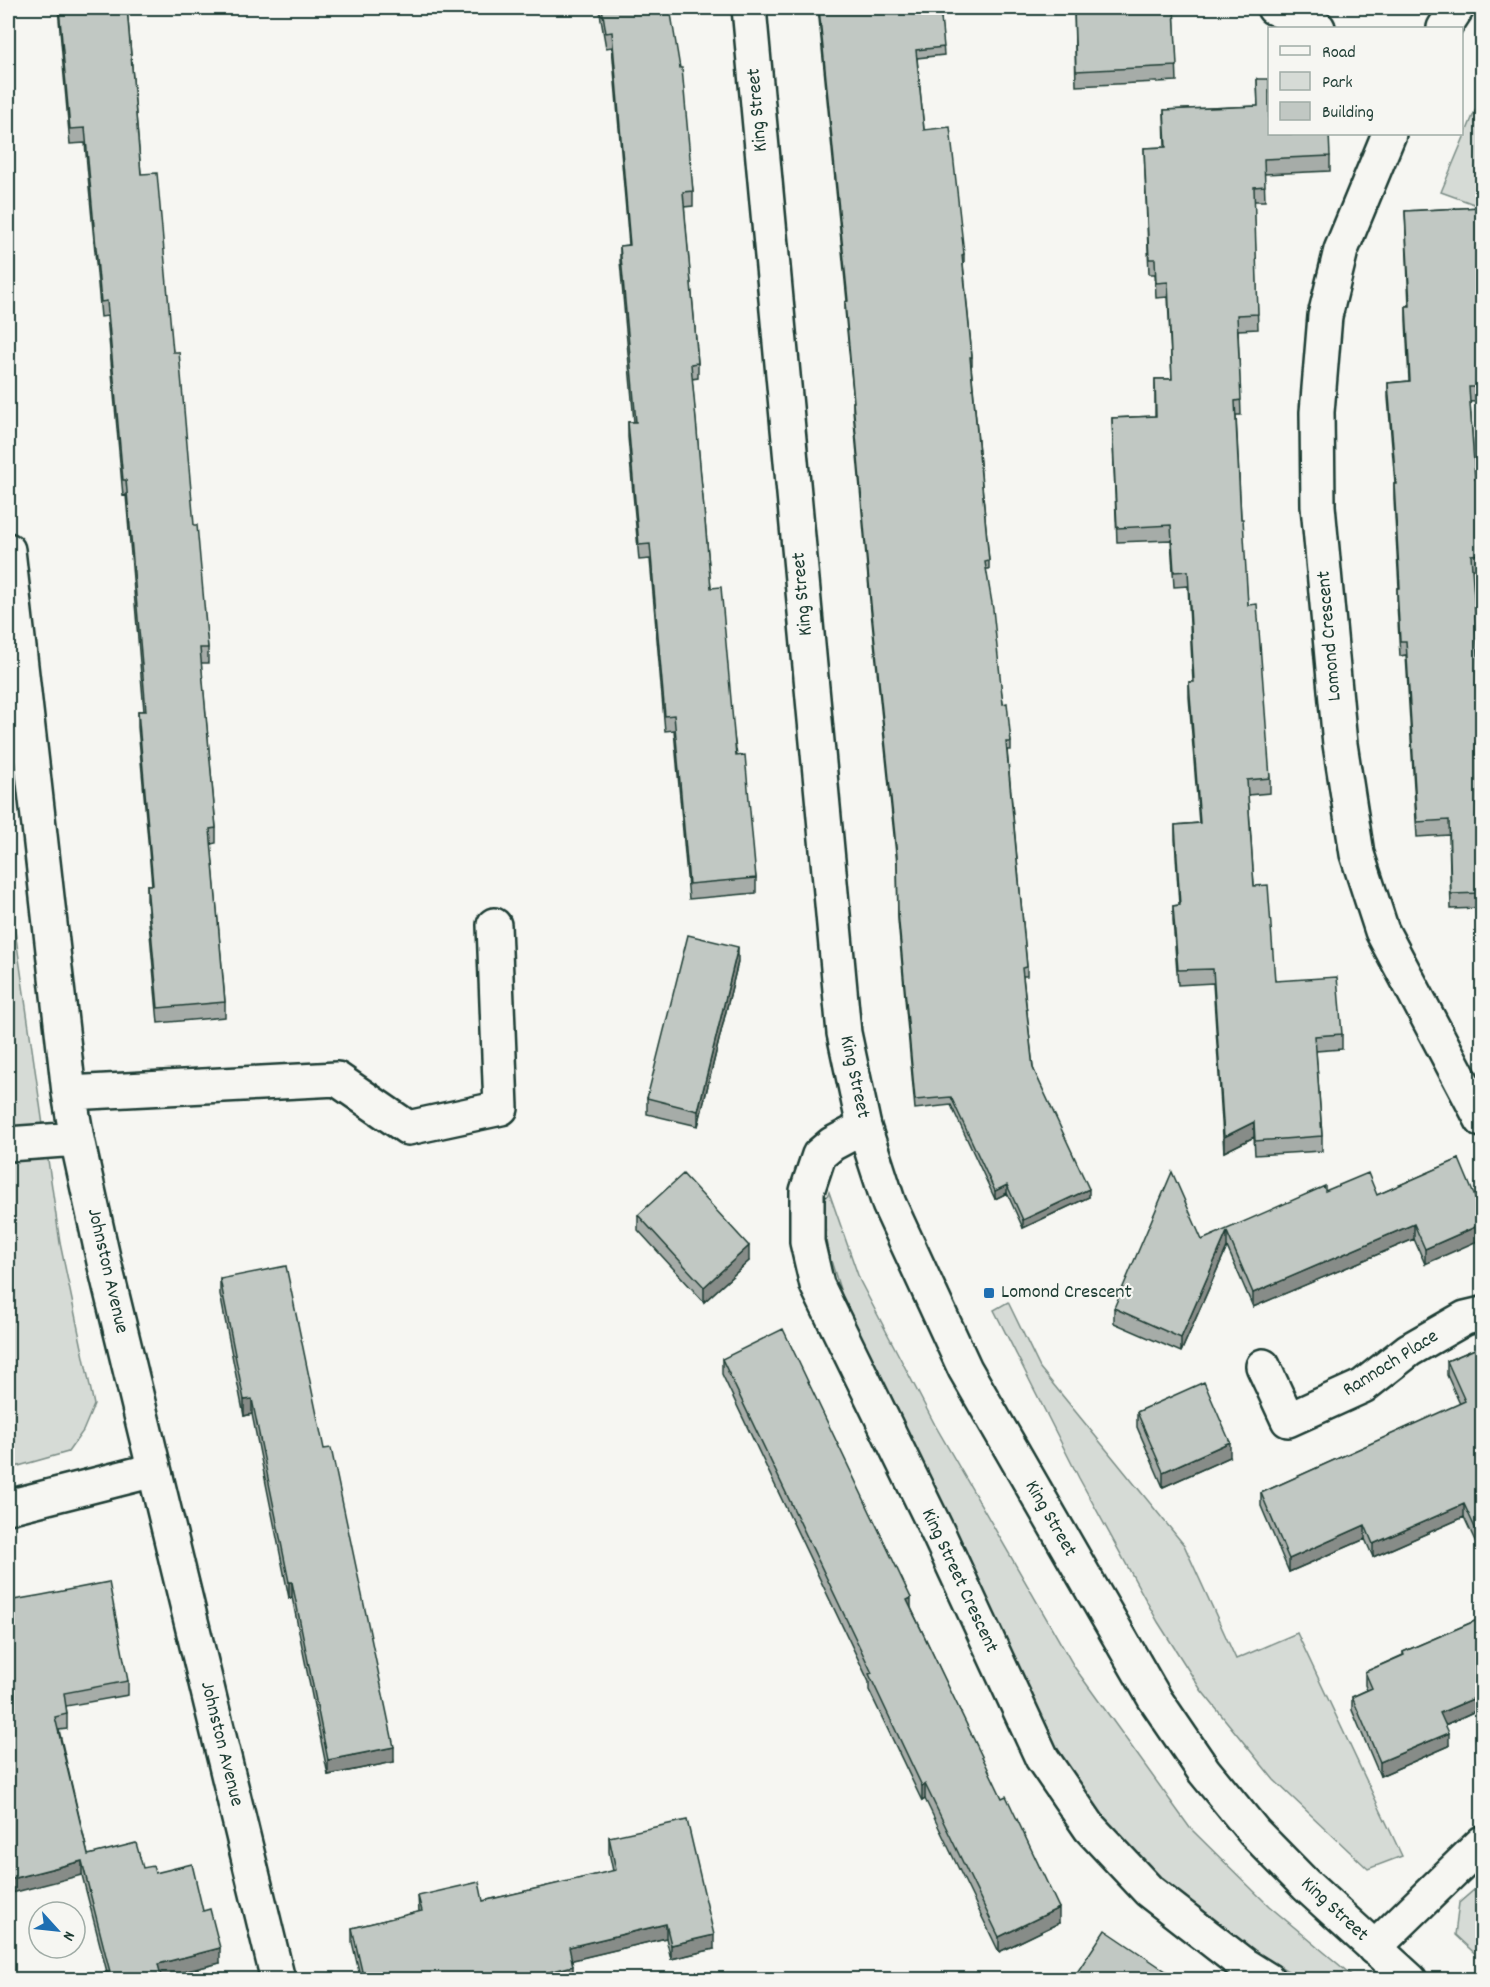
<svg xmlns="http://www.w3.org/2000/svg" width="1490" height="1987" viewBox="0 0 1490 1987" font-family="Dekko,sans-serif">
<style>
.green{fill:#d6dbd6;stroke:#7a8c85;stroke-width:1.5}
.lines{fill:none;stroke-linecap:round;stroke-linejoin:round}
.minor-casing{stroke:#1f3d34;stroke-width:38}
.major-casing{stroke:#1f3d34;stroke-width:38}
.minor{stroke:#f6f6f2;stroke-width:33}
.major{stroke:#f6f6f2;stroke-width:33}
.wall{fill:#a6aca8;stroke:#1f3d34;stroke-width:1.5}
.shaded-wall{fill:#878c88;stroke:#1f3d34;stroke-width:1.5}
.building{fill:#c1c8c3;stroke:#1f3d34;stroke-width:1.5}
.poi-dot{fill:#1f6fb2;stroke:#f6f6f2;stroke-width:2}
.labels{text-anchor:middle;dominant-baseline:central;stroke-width:4.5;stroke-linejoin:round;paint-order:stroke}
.street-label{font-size:20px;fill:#1f3d34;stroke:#f6f6f2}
.poi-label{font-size:20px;fill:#1f3d34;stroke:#f6f6f2;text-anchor:start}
</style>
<rect width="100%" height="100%" fill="#f6f6f2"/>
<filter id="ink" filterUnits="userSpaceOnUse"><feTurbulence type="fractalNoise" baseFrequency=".0167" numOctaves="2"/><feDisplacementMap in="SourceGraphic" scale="12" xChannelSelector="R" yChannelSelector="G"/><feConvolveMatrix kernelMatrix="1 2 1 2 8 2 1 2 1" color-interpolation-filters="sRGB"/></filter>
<g filter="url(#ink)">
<path class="green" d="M 1475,111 L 1482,123 L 1482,207 L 1441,192 Z
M 8,882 L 60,1243 L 94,1405 L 83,1431 L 68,1452 L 8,1469 Z
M 829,1192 L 860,1281 L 935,1425 L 1075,1668 L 1190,1828 L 1269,1906 L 1356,1979 L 1301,1979 L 1215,1927 L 1138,1862 L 1090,1808 L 1044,1731 L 849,1318 L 827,1248 L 823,1204 Z
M 1008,1302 L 1040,1368 L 1184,1545 L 1236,1659 L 1297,1633 L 1402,1856 L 1368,1869 L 1274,1780 L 1201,1690 L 1158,1622 L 1079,1478 L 994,1310 Z
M 1482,1883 L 1482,1960 L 1455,1935 L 1459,1903 Z"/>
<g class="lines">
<g class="minor-casing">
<path id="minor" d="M 1274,8 L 1318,28
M 1444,28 L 1457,8
M 1389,134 L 1341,250 L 1325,316 L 1317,412 L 1318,506 L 1340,744 L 1357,854 L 1382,931 L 1482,1120
M 8,550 L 69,1093 L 77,1139 L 104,1262 L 278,1980
M 69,1093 L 337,1079 L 408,1128 L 501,1108 L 494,925
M 864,1127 L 832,1144 L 819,1155 L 807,1191 L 807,1242 L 817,1285 L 939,1535 L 1042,1758 L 1090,1828 L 1149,1891 L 1244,1965 L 1268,1980
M 8,1144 L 77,1139
M 1263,1366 L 1288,1420 L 1363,1386 L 1409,1350 L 1465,1318 L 1482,1314
M 8,1507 L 154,1470
M 1374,1948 L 1482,1843"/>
</g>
<g class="major-casing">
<path id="major" d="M 749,8 L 844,1033 L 864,1127 L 889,1204 L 965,1369 L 1155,1699 L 1204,1771 L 1254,1832 L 1306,1885 L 1410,1980"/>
</g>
<use href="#minor" class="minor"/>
<use href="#major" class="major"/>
</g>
<path class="wall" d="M 58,8 L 127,8 L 141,174 L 173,352 L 208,648 L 208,663 L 201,663 L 216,828 L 216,843 L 211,844 L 225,1002 L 225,1017 L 158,1023 L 147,900 L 147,885 L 152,885 L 138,727 L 138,711 L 144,711 L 126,495 L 123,496 L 107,316 L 101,317 L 85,143 L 70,144 Z
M 599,8 L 670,8 L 693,191 L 693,206 L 684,207 L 698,363 L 698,378 L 692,379 L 711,588 L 756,878 L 756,893 L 689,899 L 674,730 L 665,731 L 650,559 L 639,560 L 628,437 L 628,422 L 634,422 L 620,261 L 620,246 L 629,245 L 612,47 L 606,48 Z
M 818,8 L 940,8 L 944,55 L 917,58 L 924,130 L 964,254 L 964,262 L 963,263 L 972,357 L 972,365 L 971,365 L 989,561 L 989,569 L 986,569 L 1003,704 L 1011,742 L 1011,750 L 1007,750 L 1027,967 L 1027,976 L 1023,976 L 1033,1068 L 1089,1197 L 1023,1228 L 1007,1193 L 995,1199 L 951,1105 L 915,1109 L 898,920 L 897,864 L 871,612 L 853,410 L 853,402 L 854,402 L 845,310 L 845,302 L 847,301 Z
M 1074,8 L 1174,8 L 1177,81 L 1076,86 Z
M 1257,79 L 1330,156 L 1330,171 L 1264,174 L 1265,201 L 1254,201 L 1258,329 L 1238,330 L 1241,415 L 1236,415 L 1241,519 L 1248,605 L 1270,778 L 1270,793 L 1248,795 L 1254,886 L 1275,981 L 1342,1034 L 1342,1049 L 1316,1051 L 1322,1136 L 1322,1151 L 1255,1155 L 1254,1137 L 1224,1152 L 1213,983 L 1178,985 L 1173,920 L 1173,906 L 1179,905 L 1175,839 L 1175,825 L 1199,823 L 1189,697 L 1189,682 L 1193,682 L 1188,586 L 1174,587 L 1171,540 L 1117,542 L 1112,418 L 1155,416 L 1155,379 L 1172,379 L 1168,297 L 1156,298 L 1155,274 L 1149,274 L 1144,148 L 1165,147 L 1164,110 L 1258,106 Z
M 1482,207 L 1482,401 L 1470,402 L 1475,479 L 1482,479 L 1482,569 L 1472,569 L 1479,668 L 1482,668 L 1482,908 L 1451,909 L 1449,835 L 1417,837 L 1406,655 L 1400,656 L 1397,603 L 1397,588 L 1399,588 L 1394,499 L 1394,484 L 1395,484 L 1388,397 L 1388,383 L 1409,381 L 1406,320 L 1406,306 L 1409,306 L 1405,211 Z
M 738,962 L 698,1126 L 647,1114 L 647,1098 Z
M 1459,1159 L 1425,1264 L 1414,1239 L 1253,1307 L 1227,1247 L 1181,1352 L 1114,1323 L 1114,1308 L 1202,1240 L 1325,1191 L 1377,1195 Z
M 638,1215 L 749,1261 L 704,1302 L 638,1230 Z
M 220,1279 L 324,1449 L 394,1762 L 328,1775 L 292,1597 L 289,1598 L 252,1414 L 244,1416 L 220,1294 Z
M 1482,1346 L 1482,1554 L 1479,1544 L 1477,1545 L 1464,1517 L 1373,1557 L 1365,1539 L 1289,1572 L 1261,1506 L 1261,1493 L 1460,1404 L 1447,1375 L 1447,1361 Z
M 722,1359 L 911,1608 L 1059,1923 L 999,1952 L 925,1799 L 922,1801 L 869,1690 L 869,1682 L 722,1374 Z
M 1137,1412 L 1230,1457 L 1163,1487 L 1137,1427 Z
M 8,1601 L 128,1681 L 128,1695 L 66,1706 L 67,1714 L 67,1729 L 59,1730 L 88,1855 L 143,1868 L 155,1873 L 203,1911 L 220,1963 L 161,1977 L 162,1980 L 97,1980 L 97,1975 L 107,1972 L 82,1875 Z
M 1482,1618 L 1482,1708 L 1445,1725 L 1449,1746 L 1380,1776 L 1352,1710 L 1352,1697 L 1367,1690 L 1365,1685 L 1365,1672 L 1403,1655 L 1403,1652 Z
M 609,1837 L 714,1949 L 671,1959 L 666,1938 L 572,1960 L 573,1980 L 361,1980 L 352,1942 L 352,1928 L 419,1912 L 418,1896 L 483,1901 L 613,1871 L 609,1852 Z"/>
<path class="shaded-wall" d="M 738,947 L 738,962 L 698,1126 L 698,1111 Z
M 1254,1122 L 1254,1137 L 1224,1152 L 1224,1137 Z
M 1007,1185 L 1007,1193 L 995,1199 L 995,1191 Z
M 1089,1189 L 1089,1197 L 1023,1228 L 1023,1220 Z
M 1414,1224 L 1414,1239 L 1253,1307 L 1253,1293 Z
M 1482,1224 L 1482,1239 L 1425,1264 L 1425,1249 Z
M 1227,1232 L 1227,1247 L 1181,1352 L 1181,1338 Z
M 749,1246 L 749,1261 L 704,1302 L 704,1287 Z
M 252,1399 L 252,1414 L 244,1416 L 244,1400 Z
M 1230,1442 L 1230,1457 L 1163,1487 L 1163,1472 Z
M 1464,1504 L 1464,1517 L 1373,1557 L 1373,1544 Z
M 1365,1525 L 1365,1539 L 1289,1572 L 1289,1559 Z
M 1479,1531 L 1479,1544 L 1477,1545 L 1477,1532 Z
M 289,1582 L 292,1582 L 292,1597 L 289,1598 Z
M 911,1598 L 911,1613 L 907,1600 Z
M 1482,1695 L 1482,1708 L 1440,1727 L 1440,1713 Z
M 1449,1733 L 1449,1746 L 1380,1776 L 1380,1762 Z
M 394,1747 L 394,1762 L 328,1775 L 328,1760 Z
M 925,1784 L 925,1799 L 922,1801 L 922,1786 Z
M 82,1861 L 82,1875 L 8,1894 L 8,1880 Z
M 1059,1908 L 1059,1923 L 999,1952 L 999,1937 Z
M 666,1924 L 666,1938 L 569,1961 L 569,1947 Z
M 714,1935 L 714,1949 L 671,1959 L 671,1945 Z
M 220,1948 L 220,1963 L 158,1978 L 158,1964 Z
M 573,1966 L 573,1980 L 517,1980 Z"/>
<path class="building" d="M 59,8 L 127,8 L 141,174 L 157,173 L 173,352 L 179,352 L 194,525 L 197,525 L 208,648 L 200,648 L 216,828 L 210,829 L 225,1002 L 158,1008 L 147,885 L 153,885 L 138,711 L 146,711 L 126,480 L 123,480 L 107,301 L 101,302 L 85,128 L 70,129 Z
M 602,8 L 670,8 L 680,68 L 682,68 L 693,191 L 683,192 L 698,363 L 691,364 L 711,588 L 721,587 L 736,756 L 745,755 L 756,878 L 689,884 L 674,715 L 665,716 L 650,544 L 639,545 L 628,422 L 636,422 L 620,246 L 630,245 L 612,32 L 606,33 Z
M 819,8 L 940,8 L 944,47 L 916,50 L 924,130 L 950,127 L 964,254 L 962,255 L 972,357 L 970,357 L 989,561 L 985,562 L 993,609 L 1003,704 L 1007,703 L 1011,742 L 1006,742 L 1027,967 L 1022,968 L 1033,1068 L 1089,1189 L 1023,1220 L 1007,1185 L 995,1191 L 951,1097 L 915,1100 L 898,912 L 897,856 L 871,604 L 853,402 L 854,402 L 845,302 L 848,301 Z
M 1074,8 L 1174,8 L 1177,66 L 1076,71 Z
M 1257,79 L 1269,79 L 1269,134 L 1329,134 L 1330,156 L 1264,159 L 1265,186 L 1254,187 L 1258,314 L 1237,315 L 1241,400 L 1235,401 L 1241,519 L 1243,519 L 1248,605 L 1257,604 L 1270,778 L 1247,780 L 1254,886 L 1268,885 L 1275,981 L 1337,977 L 1342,1034 L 1315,1036 L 1322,1136 L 1255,1141 L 1254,1122 L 1224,1137 L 1213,969 L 1178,970 L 1173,906 L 1180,905 L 1175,825 L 1200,823 L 1189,682 L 1194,682 L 1188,571 L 1174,572 L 1171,525 L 1117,528 L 1112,418 L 1156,416 L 1155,379 L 1172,379 L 1168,282 L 1156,283 L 1155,259 L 1149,259 L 1144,148 L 1166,147 L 1164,110 L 1258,106 Z
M 1482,207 L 1482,387 L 1469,387 L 1475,479 L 1482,479 L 1482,554 L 1471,555 L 1479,668 L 1482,668 L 1482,893 L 1451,894 L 1449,820 L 1417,822 L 1406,641 L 1400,641 L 1397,588 L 1400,588 L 1394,484 L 1396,484 L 1388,383 L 1410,381 L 1406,306 L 1410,306 L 1405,211 Z
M 688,935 L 738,947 L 698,1111 L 647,1098 Z
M 1459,1159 L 1482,1214 L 1482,1224 L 1425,1249 L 1414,1224 L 1253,1293 L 1227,1232 L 1181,1338 L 1114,1308 L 1172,1172 L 1202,1240 L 1325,1186 L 1325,1191 L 1368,1173 L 1377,1195 Z
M 683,1174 L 749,1246 L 704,1287 L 638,1215 Z
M 286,1266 L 324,1449 L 331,1448 L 394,1747 L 328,1760 L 292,1582 L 289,1582 L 252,1399 L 244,1400 L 220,1279 Z
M 783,1329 L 911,1598 L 907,1600 L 1002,1798 L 1006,1796 L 1059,1908 L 999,1937 L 925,1784 L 922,1786 L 869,1674 L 872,1673 L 722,1359 Z
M 1482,1346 L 1482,1540 L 1479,1531 L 1477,1532 L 1464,1504 L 1373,1544 L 1365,1525 L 1289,1559 L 1261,1493 L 1465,1401 L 1447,1361 Z
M 1204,1382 L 1230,1442 L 1163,1472 L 1137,1412 Z
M 109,1582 L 128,1681 L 64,1693 L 67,1714 L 55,1717 L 88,1855 L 136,1843 L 143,1868 L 153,1866 L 155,1873 L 192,1864 L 203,1911 L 210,1909 L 220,1948 L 158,1964 L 162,1980 L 98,1980 L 97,1975 L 110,1972 L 82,1861 L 8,1880 L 8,1601 L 42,1595 Z
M 1482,1618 L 1482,1695 L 1440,1713 L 1449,1733 L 1380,1762 L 1352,1697 L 1372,1688 L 1365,1672 L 1404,1655 L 1403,1652 Z
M 687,1820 L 714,1935 L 671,1945 L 666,1924 L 569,1947 L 573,1966 L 517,1980 L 364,1980 L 352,1928 L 422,1911 L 418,1896 L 479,1882 L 483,1901 L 616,1870 L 609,1837 Z
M 1105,1930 L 1179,1980 L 1072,1980 Z"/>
</g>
<rect class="poi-dot" x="983" y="1287" width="12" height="12" rx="3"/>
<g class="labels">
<g class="street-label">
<text transform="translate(758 110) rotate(-95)">King Street</text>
<text transform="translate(803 594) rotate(-95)">King Street</text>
<text transform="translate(1330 636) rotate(-95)">Lomond Crescent</text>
<text transform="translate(854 1077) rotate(78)">King Street</text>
<text transform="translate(107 1271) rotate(77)">Johnston Avenue</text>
<text transform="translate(1391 1364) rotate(-32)">Rannoch Place</text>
<text transform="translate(1050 1519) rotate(60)">King Street</text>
<text transform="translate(959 1581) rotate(65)">King Street Crescent</text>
<text transform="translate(221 1744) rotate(76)">Johnston Avenue</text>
<text transform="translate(1334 1910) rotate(43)">King Street</text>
</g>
<g class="poi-label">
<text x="1001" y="1293">Lomond Crescent</text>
</g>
</g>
<rect width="1490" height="1987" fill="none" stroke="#f6f6f2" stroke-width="30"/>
<rect x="15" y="15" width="1460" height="1957" fill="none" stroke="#1f3d34" stroke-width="2" filter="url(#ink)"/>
<rect x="1268" y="27" width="195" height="108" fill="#f6f6f2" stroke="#a0aca6" stroke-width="1.5"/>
<rect x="1280" y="46" width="30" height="9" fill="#f6f6f2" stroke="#a0aca6" stroke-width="1.5"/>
<text x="1322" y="57" font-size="18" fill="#1f3d34">Road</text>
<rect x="1280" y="72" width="30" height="18" fill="#d6dbd6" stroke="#a0aca6" stroke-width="1.5"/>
<text x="1322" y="87" font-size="18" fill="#1f3d34">Park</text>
<rect x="1280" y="102" width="30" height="18" fill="#c1c8c3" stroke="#a0aca6" stroke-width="1.5"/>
<text x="1322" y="117" font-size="18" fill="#1f3d34">Building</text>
<g transform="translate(57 1930) rotate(117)"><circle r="28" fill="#f6f6f2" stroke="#a0aca6" stroke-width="1.5"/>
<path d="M0-4.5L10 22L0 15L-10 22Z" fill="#1f6fb2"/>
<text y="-9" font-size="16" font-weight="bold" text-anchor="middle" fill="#1f3d34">N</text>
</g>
</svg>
